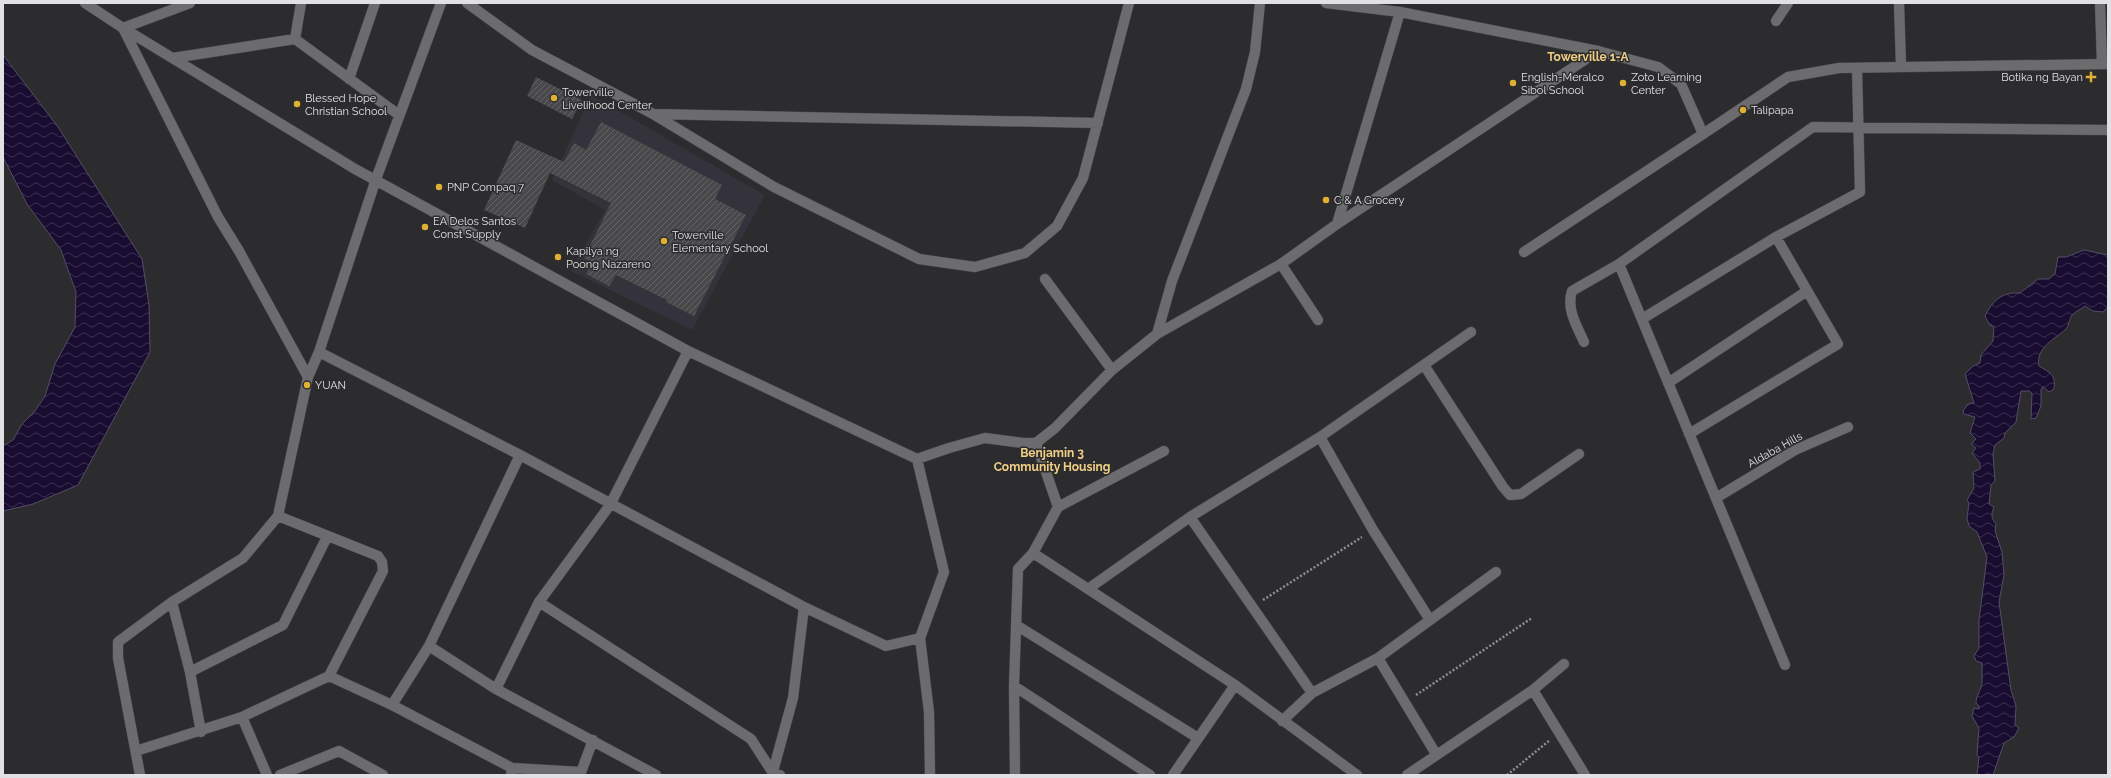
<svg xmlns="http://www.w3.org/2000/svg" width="2111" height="778" viewBox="0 0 2111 778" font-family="Raleway,sans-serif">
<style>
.built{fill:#34323b}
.water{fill:url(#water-waves);stroke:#554c66}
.building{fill:url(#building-hatch)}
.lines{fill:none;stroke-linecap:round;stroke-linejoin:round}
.service-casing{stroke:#4a494c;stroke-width:11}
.minor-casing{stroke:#4a494c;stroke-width:11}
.tertiary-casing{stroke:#4a494c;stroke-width:11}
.path{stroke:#8f8e90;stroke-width:2.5;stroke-dasharray:2 2;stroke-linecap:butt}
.service{stroke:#6c6b6e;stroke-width:10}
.minor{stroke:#6c6b6e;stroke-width:10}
.tertiary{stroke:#6c6b6e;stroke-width:10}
.poi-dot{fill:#e0b034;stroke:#2c2c2e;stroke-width:1.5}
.labels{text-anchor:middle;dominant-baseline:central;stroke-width:3;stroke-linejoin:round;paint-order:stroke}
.poi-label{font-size:11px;fill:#e1e0e2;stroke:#2c2c2e;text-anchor:start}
.street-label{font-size:11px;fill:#e1e0e2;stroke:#2c2c2e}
.neighbourhood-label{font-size:12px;font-weight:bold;fill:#f0cf85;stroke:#2c2c2e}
</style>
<defs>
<pattern id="water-waves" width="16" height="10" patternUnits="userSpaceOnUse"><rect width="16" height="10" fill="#190c31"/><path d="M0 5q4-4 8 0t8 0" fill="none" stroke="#3a2f4f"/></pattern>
<pattern id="building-hatch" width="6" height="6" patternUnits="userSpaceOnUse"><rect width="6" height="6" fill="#49484b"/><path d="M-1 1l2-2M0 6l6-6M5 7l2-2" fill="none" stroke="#636265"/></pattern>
</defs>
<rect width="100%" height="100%" fill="#2c2c2e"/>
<path class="built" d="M 591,95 L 765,195 L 692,330 L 571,271 L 605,210 L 552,180 Z"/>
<path class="water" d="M 3,55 L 58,127 L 142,259 L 149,305 L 150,352 L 78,485 L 33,504 L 3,511 L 3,446 L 13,440 L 22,424 L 35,411 L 45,396 L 55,364 L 75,327 L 76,292 L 61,250 L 27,204 L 3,157 Z
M 2084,250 L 2108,255 L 2108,307 L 2103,312 L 2093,311 L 2085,306 C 2081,309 2075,312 2072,315 C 2069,319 2069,326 2066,329 C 2055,339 2035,348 2039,366 C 2050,373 2056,374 2054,389 L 2049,392 L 2043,387 L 2041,389 L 2041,406 L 2036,418 L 2031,419 L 2032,393 L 2029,391 L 2021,391 L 2016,422 L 2005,433 L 2004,438 L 1995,445 L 1993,454 L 1995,481 L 1991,485 L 1989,504 L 1994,507 C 1991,514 1991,518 1996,524 L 1995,531 L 2002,552 L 2004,575 L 1999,602 L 2011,690 L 2016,706 L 2015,725 L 2019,728 L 2014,737 L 2004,743 L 1993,775 L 1977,775 L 1979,757 L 1977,755 L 1979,728 L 1972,716 L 1974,708 L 1979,709 L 1979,706 L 1976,703 C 1976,696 1981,690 1982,683 C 1982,677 1982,669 1982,663 L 1976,661 L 1974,656 L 1979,648 L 1979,620 L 1987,557 L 1977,532 L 1969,526 L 1967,518 L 1969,503 L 1967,500 L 1974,488 L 1973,472 L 1980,469 L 1980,463 L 1972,453 L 1976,448 L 1971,444 L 1976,439 L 1970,433 L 1975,417 L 1964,414 L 1963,411 L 1968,404 L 1974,403 L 1965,374 L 1973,366 L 1980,363 L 1981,355 L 1993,341 L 1994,327 L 1989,324 L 1985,316 C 1993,300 2002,292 2020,293 L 2038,279 L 2049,279 L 2055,274 L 2058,257 L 2066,257 Z"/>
<path class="building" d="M 536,77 L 582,100 L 572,119 L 527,96 Z
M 601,122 L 722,185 L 715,199 L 746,215 L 694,316 L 666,302 L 667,300 L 616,275 L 609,286 L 586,274 L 592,262 L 584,258 L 611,203 L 550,173 L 525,228 L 484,210 L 516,140 L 564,162 L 574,143 L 586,150 Z"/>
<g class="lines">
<g class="service-casing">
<path id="service" d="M 1281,264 L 1318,320"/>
</g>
<g class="minor-casing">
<path id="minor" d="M 467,3 L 532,50 L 653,114 L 774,187 L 919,259 L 975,267 L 1025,253 L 1057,226 L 1083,178 L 1129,3
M 1899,3 L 1901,66
M 2100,3 L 2102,64
M 1776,21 L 1788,3
M 123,28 L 355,169 L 688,351 L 917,459 L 949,448 L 985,438 L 1023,443 L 1036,443 L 1055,428 L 1112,370 L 1157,334 L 1281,264 L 1337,224 L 1598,51
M 123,28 L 218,217 L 239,251 L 308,377
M 295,39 L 301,3
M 173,58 L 295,39 L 399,115
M 349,79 L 375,3
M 653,114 L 1098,123
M 1337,224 L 1400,12
M 1524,252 L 1703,134
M 1619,264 L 1785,665
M 1045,279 L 1112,370
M 1642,319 L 1776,237 L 1860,192 L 1857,68
M 1157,334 L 1172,281 L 1246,89 L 1255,52 L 1260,3
M 1584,342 C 1577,326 1566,309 1572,291 L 1619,264 L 1813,127 L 2108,130
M 319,352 L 520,455 L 804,607 L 886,646 L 920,638 L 944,572 L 917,459
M 1424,365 L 1503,487 L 1510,495 L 1521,494 L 1579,454
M 1668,383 L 1807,291
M 1689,434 L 1838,344 L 1776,237
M 1320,437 L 1373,530 L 1430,620
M 1036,443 L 1058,507 L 1164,451
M 1716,498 L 1795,450 L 1848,427
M 1058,507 L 1033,553 L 1235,685 L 1357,775
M 278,516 L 378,556 L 382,562 L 383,571 L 329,676
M 1190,517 L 1312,693
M 1088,589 L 1190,517 L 1320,437 L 1471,332
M 172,602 L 190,672 L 201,732
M 539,602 L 751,739 L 773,773 L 780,775
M 1016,625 L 1198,738
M 920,638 L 929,712 L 930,775
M 429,646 L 496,689 L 656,775
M 1378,658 L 1436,754
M 190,672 L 283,625 L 327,537
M 1014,686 L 1150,775
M 496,689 L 539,602 L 610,505 L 688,351
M 1533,690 L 1585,775
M 392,705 L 429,646 L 520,455
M 242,717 L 267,775
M 1282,721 L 1312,693 L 1378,658 L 1496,572
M 136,751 L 242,717 L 329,676 L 392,705 L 512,768 L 511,775
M 512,768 L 581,772
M 140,775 L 118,658 L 118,642 L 172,602 L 243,558 L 278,516 L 308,377 L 319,352 L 376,179 L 441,3
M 280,775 L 339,751 L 383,775
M 580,775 L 593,740
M 772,775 L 793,698 L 804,607
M 1015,775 L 1014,686 L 1018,569 L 1033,553
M 1173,775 L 1235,685
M 1407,775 L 1533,690 L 1564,664"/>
</g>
<g class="tertiary-casing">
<path id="tertiary" d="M 85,3 L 123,28 L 190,3
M 1326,3 L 1400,12 L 1598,51 L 1658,67 L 1681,84 L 1703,134 L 1788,77 L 1839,68 L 2108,64"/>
</g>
<path class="path" d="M 1263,600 L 1362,537
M 1416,695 L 1532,618
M 1507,775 L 1550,740"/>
<use href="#service" class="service"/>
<use href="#minor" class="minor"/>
<use href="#tertiary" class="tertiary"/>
</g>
<g class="poi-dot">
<path d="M2089 71h4v4h4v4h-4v4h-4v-4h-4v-4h4z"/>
<circle cx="1513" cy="83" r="4"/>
<circle cx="1623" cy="83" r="4"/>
<circle cx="554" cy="98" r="4"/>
<circle cx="297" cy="104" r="4"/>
<circle cx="1743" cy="110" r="4"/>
<circle cx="439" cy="187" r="4"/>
<circle cx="1326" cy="200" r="4"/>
<circle cx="425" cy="227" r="4"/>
<circle cx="664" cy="241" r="4"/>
<circle cx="558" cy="257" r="4"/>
<circle cx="307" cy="385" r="4"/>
</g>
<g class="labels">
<g class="poi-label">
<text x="1521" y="77">English-Meralco<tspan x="1521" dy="13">Sibol School</tspan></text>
<text x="1631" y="77">Zoto Learning<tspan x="1631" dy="13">Center</tspan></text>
<text x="2083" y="77" text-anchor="end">Botika ng Bayan</text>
<text x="562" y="92">Towerville<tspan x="562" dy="13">Livelihood Center</tspan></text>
<text x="305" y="98">Blessed Hope<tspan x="305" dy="13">Christian School</tspan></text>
<text x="1751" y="110">Talipapa</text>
<text x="447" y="187">PNP Compaq 7</text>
<text x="1334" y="200">C &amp; A Grocery</text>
<text x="433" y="221">EA Delos Santos<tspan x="433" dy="13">Const Supply</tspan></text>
<text x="672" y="235">Towerville<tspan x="672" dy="13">Elementary School</tspan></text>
<text x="566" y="251">Kapilya ng<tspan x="566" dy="13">Poong Nazareno</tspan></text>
<text x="315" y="385">YUAN</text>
</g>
<g class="street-label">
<text transform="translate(1775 450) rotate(-29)">Aldaba Hills</text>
</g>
<g class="neighbourhood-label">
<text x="1588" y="57">Towerville 1-A</text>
<text x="1052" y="453">Benjamin 3<tspan x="1052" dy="14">Community Housing</tspan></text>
</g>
</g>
<rect width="2111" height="778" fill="none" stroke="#e1e0e2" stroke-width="8"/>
</svg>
